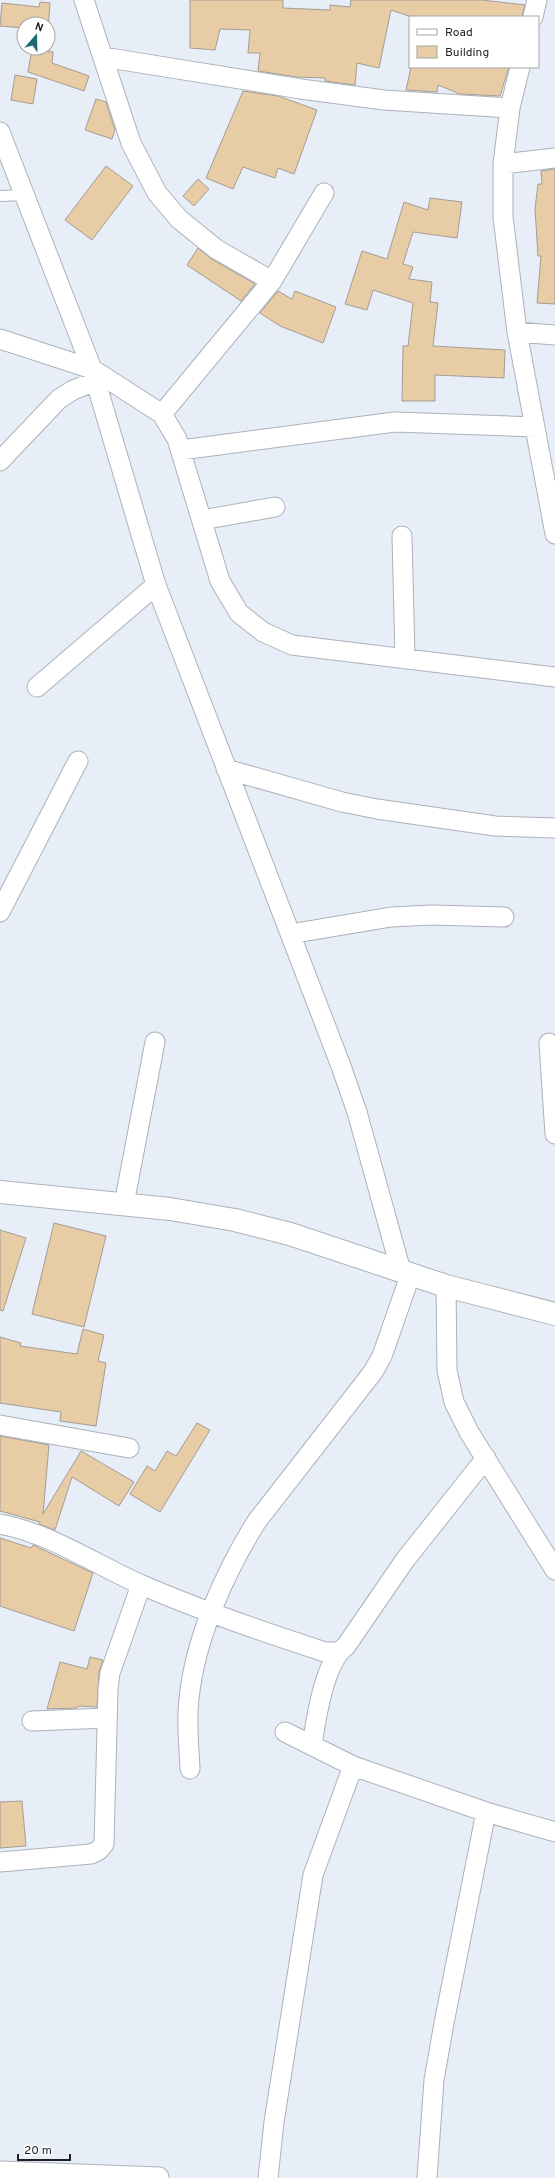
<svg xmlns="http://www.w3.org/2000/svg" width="555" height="2178" viewBox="0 0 555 2178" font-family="Overpass,sans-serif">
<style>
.building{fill:#e8cca5;stroke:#a39d94}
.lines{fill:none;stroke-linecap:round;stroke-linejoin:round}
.service-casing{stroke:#acb2bb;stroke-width:12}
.minor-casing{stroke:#acb2bb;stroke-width:21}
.tertiary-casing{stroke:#acb2bb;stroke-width:24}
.service{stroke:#fff;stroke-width:10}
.minor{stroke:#fff;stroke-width:19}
.tertiary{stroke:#fff;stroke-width:22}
</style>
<rect width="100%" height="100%" fill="#e7eef7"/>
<path class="building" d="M 190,0 L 283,0 L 283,8 L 330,10 L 330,5 L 350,7 L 351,0 L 482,0 L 525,5 L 522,17 L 412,17 L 391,10 L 379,68 L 357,63 L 355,85 L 325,81 L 325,78 L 297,77 L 258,71 L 260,53 L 248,53 L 250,30 L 220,29 L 215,50 L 190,48 Z
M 40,2 L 50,3 L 48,32 L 48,24 L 24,24 L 24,28 L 0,26 L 2,3 L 39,7 Z
M 32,48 L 47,48 L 47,51 L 53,52 L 52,63 L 89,76 L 84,91 L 28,72 Z
M 411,67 L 509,67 L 500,96 L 460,94 L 438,85 L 437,92 L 406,90 Z
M 15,75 L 37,79 L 33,104 L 11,100 Z
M 243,91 L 278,96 L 317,110 L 294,174 L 278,168 L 275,178 L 243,167 L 233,189 L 206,178 Z
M 96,99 L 106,102 L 115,130 L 112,139 L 85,130 Z
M 106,166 L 133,186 L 92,240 L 65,220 Z
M 555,169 L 555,304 L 537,303 L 541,256 L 538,256 L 535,209 L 538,184 L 542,184 L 541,171 Z
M 198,179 L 209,189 L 194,206 L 183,196 Z
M 430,198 L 462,202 L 457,238 L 413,232 L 403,264 L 413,267 L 409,279 L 432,282 L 430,302 L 438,303 L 433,346 L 505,350 L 504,378 L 435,375 L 435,401 L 402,401 L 403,346 L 408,346 L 413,303 L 373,290 L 367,310 L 345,304 L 362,251 L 387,259 L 404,202 L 428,210 Z
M 198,248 L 210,258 L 255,284 L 241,301 L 187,265 Z
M 278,291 L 292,299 L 295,291 L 336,307 L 323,343 L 280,326 L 260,313 Z
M 54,1223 L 106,1236 L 84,1327 L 32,1314 Z
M 0,1230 L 26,1238 L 3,1311 L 0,1310 Z
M 83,1329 L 104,1335 L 98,1361 L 106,1363 L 96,1426 L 60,1421 L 61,1412 L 0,1403 L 0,1337 L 21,1343 L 20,1346 L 77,1354 Z
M 197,1423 L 210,1430 L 160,1512 L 130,1494 L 147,1466 L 155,1471 L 167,1451 L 176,1456 Z
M 0,1436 L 49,1445 L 43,1514 L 81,1451 L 134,1482 L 119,1506 L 72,1477 L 55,1530 L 39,1524 L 40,1522 L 0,1511 Z
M 0,1538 L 31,1548 L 33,1545 L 93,1573 L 74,1631 L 0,1606 Z
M 90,1657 L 103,1660 L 99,1672 L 97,1707 L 78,1706 L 77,1708 L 47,1709 L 60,1662 L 87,1669 Z
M 22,1801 L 26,1846 L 0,1848 L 0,1802 Z"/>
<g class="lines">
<g class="service-casing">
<path id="service" d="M 0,196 L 24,195"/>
</g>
<g class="minor-casing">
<path id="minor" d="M 84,0 L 131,143 L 157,193 L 179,219 L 216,249 L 272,281
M 533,17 L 537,0
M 103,57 L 301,89 L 384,100 L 510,108
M 520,67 L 510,108 L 503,164 L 503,217 L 517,332 L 555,534
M 0,132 L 92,369 L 156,585 L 341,1066 L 357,1112 L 401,1271
M 503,164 L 555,158
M 517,332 L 555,335
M 0,339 L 92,369 L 162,414 L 177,439 L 220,581 L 239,613 L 263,632 L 292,645 L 555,677
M 162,414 L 272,281 L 324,193
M 181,450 L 395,422 L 535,427
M 0,461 L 59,399 L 73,390 L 96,381
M 202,520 L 275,507
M 402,536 L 405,659
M 37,687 L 156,585
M 226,769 L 342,802 L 377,809 L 495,826 L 555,828
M 0,912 L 78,761
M 290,934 L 391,917 L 432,915 L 504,917
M 549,1043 L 555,1134
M 124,1204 L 155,1042
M 446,1286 L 447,1370 L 454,1402 L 469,1432 L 555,1570
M 0,1425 L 129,1448
M 0,1524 C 50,1533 96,1565 142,1585 C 202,1611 263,1632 325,1652 L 338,1652
M 32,1721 L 107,1718
M 285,1732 L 353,1766 L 486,1812 L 555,1832
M 312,1745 C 316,1719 324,1662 346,1646 L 405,1560 L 486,1458
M 190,1769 C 189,1746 186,1721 189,1699 C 195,1638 225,1572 257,1521 L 373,1372 L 382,1356 L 411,1273
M 0,1862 L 91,1854 L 99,1850 L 104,1844 L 108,1689 L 110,1673 L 141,1585
M 1,2171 L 159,2177
M 268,2178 L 274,2122 L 313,1875 L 353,1766
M 427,2178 L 434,2080 L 444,2023 L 486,1812"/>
</g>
<g class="tertiary-casing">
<path id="tertiary" d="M 0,1192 L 170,1209 L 235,1220 L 290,1234 L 446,1286 L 555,1314"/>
</g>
<use href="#service" class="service"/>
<use href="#minor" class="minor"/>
<use href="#tertiary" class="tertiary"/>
</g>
<rect x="409" y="16" width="130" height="52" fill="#ffffff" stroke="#a5a5a7"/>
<rect x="417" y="29" width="20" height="6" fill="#ffffff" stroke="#a5a5a7"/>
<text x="445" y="36" font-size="12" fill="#1d1f22">Road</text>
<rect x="417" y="46" width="20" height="12" fill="#e8cca5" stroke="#a5a5a7"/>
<text x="445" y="56" font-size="12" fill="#1d1f22">Building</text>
<g transform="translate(36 36) rotate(20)"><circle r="19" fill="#ffffff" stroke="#a5a5a7"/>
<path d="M0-3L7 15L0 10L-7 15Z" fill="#1d6970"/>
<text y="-6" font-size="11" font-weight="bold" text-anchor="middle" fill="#1d1f22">N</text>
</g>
<path d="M18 2154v6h52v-6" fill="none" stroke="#1d1f22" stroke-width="2"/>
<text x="24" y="2154" font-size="12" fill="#1d1f22" stroke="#ffffff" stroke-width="3" paint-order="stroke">20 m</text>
</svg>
